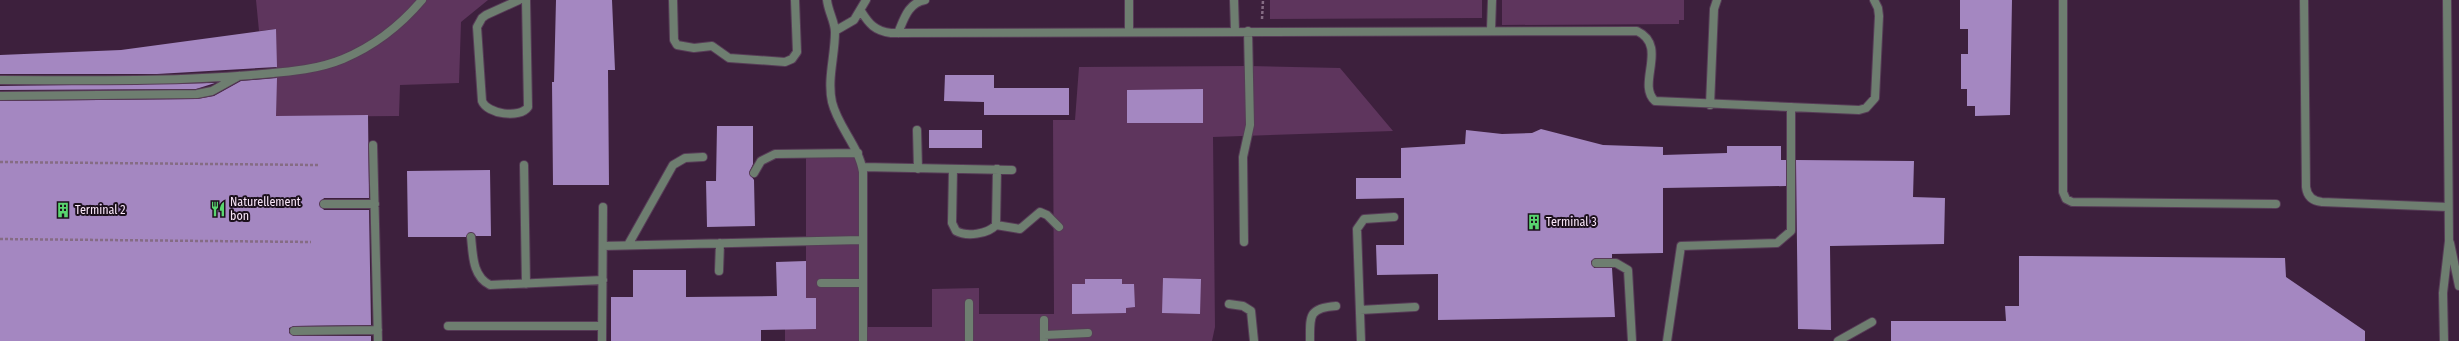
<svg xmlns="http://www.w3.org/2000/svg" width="2459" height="341" viewBox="0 0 2459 341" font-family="'Fira Sans Condensed',sans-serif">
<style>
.green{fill:#5e355d}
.building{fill:#a487c1}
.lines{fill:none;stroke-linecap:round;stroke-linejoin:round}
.lane-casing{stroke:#573c57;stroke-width:10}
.street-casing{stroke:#573c57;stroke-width:10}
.path{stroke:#856c84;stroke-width:2.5;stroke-dasharray:3 2;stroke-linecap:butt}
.lane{stroke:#6e7e70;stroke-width:8}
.street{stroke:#6e7e70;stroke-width:8}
.labels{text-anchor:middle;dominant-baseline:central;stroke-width:4;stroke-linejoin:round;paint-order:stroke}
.poi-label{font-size:12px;fill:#f9e6f8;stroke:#1c101c;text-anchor:start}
</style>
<rect width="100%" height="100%" fill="#3d203d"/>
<path class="green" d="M 256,0 L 488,0 L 461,22 L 459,83 L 400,85 L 399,116 L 276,117 L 276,29 L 259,31 Z
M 1270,0 L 1482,0 L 1482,18 L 1270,19 Z
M 1502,0 L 1684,0 L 1684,20 L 1679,20 L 1679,24 L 1502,25 Z
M 1249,66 L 1340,68 L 1393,131 L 1213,137 L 1215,327 L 1212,341 L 785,341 L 785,329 L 816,329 L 816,298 L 806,298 L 806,157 L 863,157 L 866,327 L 932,327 L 932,289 L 979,288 L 979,314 L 1054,314 L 1053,120 L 1075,120 L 1079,67 Z"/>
<path class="building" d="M 556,0 L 612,0 L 615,70 L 608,70 L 609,185 L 553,185 L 552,82 L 554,82 Z
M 1960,0 L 2012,0 L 2010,115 L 1975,116 L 1975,106 L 1967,106 L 1967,89 L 1961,89 L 1961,54 L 1968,54 L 1968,29 L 1960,29 Z
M 276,29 L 277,67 L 157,74 L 0,74 L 0,55 L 121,50 Z
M 945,75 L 994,75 L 994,88 L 1069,88 L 1069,115 L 984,115 L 984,102 L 944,101 Z
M 277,78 L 276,116 L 368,115 L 369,198 L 324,198 L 319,204 L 324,210 L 369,210 L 371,325 L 294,326 L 289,328 L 289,333 L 294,336 L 371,336 L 371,341 L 0,341 L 0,101 L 197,99 L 214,96 L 241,81 Z
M 215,83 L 196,89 L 0,90 L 0,86 Z
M 1203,89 L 1203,123 L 1127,123 L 1127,90 Z
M 717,126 L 753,126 L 753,164 L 749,173 L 754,180 L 755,226 L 707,227 L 706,181 L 716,181 Z
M 1541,129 L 1603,145 L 1663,147 L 1663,155 L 1727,153 L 1727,146 L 1781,146 L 1781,160 L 1786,160 L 1786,186 L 1663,188 L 1663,253 L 1612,254 L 1612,258 L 1596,258 L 1591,261 L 1594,268 L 1612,268 L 1615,317 L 1438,320 L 1438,274 L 1377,275 L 1376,245 L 1404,245 L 1404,198 L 1356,199 L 1356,178 L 1401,178 L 1401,148 L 1465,144 L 1466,130 L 1502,134 L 1532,133 Z
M 929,130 L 982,130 L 982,148 L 929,148 Z
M 1796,160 L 1914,161 L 1913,197 L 1945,198 L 1944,244 L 1830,246 L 1831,330 L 1798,329 Z
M 490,170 L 491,236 L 476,236 L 471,232 L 466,237 L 408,237 L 407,171 Z
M 2019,256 L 2285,258 L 2286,277 L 2365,331 L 2365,341 L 1891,341 L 1891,321 L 2006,321 L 2005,306 L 2019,306 Z
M 806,261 L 806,298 L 816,298 L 816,329 L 761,330 L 761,341 L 611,341 L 611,297 L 633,297 L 633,270 L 686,270 L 686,297 L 777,296 L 776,262 Z
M 1163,278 L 1201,279 L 1200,314 L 1162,313 Z
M 1085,279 L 1122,279 L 1122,284 L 1134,284 L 1135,307 L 1126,308 L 1126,313 L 1072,314 L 1072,284 L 1085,284 Z"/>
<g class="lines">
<g class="lane-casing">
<path id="lane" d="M 519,0 L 486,15 L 482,18 L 477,27 L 482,101 C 487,114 520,119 528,107 L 526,0
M 673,0 L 674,40 L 677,45 L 694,48 L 712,46 L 729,58 L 785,62 L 792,59 L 797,52 L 795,0
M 827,0 C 828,11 835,22 835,32 C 835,56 827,79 832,102 C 838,127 859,146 863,172 L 863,341
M 1129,0 L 1129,32
M 1234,0 L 1235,31
M 2063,0 L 2063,192 L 2066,199 L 2072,202 L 2276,204
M 2304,0 L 2306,187 C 2307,196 2312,201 2322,202 L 2448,207
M 861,11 C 869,24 875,31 891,33 L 1637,31 C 1669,46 1636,84 1655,101 L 1859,110 L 1866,108 L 1875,98 L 1879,16 L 1878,8 L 1874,0
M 1491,30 L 1492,0
M 835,31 L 854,20 L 866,0
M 898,33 C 904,19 908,3 925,0
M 1710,105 L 1714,9 L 1717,0
M 917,130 L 918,169
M 373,145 L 378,341
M 524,165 L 526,284
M 862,167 L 1012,170
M 953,169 L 952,223 L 956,231 C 967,237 988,234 996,225 L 997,169
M 754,173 L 761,161 L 775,154 L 858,153
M 324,204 L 375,204
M 996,225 L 1020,229 L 1040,212 L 1047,215 L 1059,227
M 471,237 C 473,254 472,276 490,285 L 603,280
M 1244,242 L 1243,157 L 1250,125 L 1248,31
M 628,245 L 673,165 L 685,158 L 703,157
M 603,246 L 862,240
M 1596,263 L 1616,263 L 1628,270 L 1632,341
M 719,271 L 720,243
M 821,283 L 862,283
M 969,303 L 969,341
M 1229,304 L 1243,306 L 1251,311 L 1254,341
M 1360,310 L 1415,307
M 1044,320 L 1044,341
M 448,326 L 602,326
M 294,331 L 378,330
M 1044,335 L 1088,333
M 602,341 L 603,207
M 1310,341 C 1310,316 1308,308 1336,306
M 1361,341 L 1357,229 L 1364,219 L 1394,217
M 1667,341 L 1681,246 L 1777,243 L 1791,231 L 1791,107
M 1838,341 L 1872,322"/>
</g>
<g class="street-casing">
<path id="street" d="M 0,80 C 84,80 167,82 251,75 C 282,72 314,71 343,59 C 374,46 400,26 422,0
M 0,96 L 197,94 L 212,91 L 239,76
M 2450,243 L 2459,286
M 2444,341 L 2443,293 L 2449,241 L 2447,0"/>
</g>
<path class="path" d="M 1262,19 L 1263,0
M 0,162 L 318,165
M 0,239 L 311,242"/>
<use href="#lane" class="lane"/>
<use href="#street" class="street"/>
</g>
<defs>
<g id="restaurant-bare" transform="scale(1.2)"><path d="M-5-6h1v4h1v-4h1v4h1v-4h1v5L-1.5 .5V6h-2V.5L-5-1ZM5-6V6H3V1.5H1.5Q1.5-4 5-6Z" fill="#59d56f" stroke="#1c101c" stroke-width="2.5" paint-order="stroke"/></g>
<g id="building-bare" transform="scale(1.2)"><path d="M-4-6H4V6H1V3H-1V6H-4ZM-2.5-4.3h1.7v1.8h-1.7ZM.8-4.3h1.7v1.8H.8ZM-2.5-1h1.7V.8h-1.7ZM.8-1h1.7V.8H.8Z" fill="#59d56f" stroke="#1c101c" stroke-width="2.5" paint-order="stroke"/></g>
</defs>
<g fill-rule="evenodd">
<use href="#restaurant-bare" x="218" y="209"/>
<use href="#building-bare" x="63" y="210"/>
<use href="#building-bare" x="1534" y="222"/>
</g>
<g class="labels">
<g class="poi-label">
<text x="230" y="202">Naturellement<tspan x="230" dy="14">bon</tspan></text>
<text x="75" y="210">Terminal 2</text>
<text x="1546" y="222">Terminal 3</text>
</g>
</g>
</svg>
